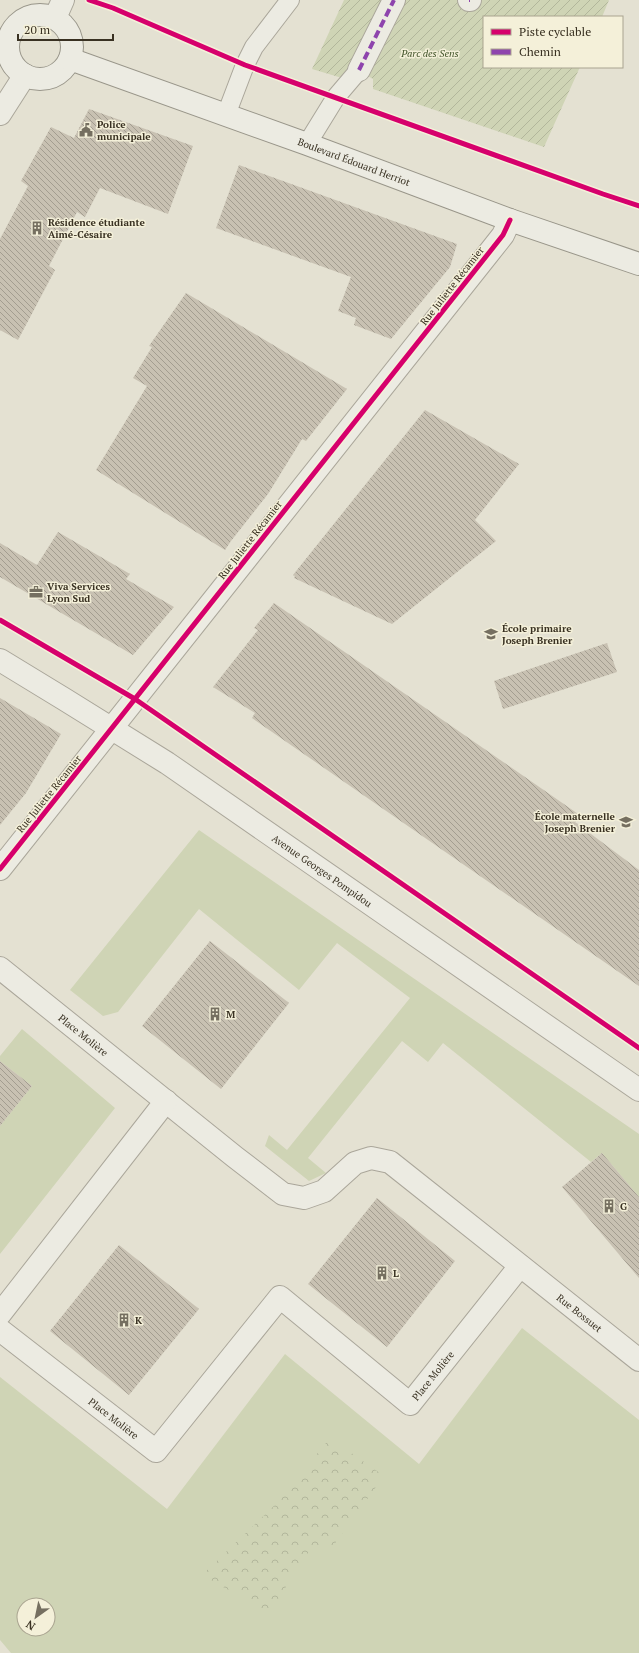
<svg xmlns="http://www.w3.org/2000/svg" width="639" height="1653" viewBox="0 0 639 1653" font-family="'PT Serif',serif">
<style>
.grass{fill:#cfd4b5;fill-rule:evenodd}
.park{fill:url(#park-crowns)}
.garden{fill:url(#garden-furrows)}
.building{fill:url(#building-back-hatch)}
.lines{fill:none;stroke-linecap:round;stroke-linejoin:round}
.lane-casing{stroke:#aaa69a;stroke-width:20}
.street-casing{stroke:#aaa69a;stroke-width:24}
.secondary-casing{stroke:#99968a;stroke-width:24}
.lane{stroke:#ecebe2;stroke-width:18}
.street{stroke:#ecebe2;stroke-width:22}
.secondary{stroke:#ecebe2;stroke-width:22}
.quiet{stroke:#8e44ad;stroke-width:4;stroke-dasharray:8 4;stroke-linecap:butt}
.cycleway-casing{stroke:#f4f0d9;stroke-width:8}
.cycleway{stroke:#d6006c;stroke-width:5}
.labels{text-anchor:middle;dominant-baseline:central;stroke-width:3;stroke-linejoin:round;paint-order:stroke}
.park-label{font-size:10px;font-style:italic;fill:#42542a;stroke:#f4f0d9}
.poi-label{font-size:10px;font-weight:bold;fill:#393122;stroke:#f4f0d9;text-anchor:start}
.street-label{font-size:10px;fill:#393122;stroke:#f4f0d9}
</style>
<defs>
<pattern id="park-crowns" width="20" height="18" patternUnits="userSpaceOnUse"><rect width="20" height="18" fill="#cfd4b5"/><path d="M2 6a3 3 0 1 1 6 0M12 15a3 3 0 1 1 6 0" fill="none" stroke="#b2b69b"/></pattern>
<pattern id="garden-furrows" width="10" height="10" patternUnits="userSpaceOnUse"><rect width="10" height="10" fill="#cfd4b5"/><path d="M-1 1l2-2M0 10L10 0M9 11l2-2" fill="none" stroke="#b2b69b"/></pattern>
<pattern id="building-back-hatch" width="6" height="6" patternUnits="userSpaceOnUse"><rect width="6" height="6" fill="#c8c1b2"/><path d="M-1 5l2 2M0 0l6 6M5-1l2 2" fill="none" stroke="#a39d90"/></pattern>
</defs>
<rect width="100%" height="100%" fill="#e4e1d2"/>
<path class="grass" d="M 199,830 L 639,1134 L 639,1197 L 602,1153 L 591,1162 L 443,1043 L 428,1062 L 402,1041 L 308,1158 L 326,1173 L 309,1181 L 265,1146 L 269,1135 L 287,1150 L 410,998 L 337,943 L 299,990 L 199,909 L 118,1012 L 103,1016 L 70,990 Z
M 22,1029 L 115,1108 L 0,1254 L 0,1126 L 32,1086 L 0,1061 L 0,1056 Z
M 522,1328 L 639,1420 L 639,1653 L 11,1653 L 0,1640 L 0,1377 L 167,1509 L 285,1354 L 419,1464 ZM 24,1605 L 48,1605 L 48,1629 L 24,1629 Z"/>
<path class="park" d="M 330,1438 L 384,1476 L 334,1545 L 308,1553 L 269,1613 L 202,1575 L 277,1503 Z"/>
<path class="garden" d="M 344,0 L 609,0 L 602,17 L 484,17 L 484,67 L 580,67 L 544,147 L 373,89 L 373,79 L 349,65 L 342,78 L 312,69 Z"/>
<path class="building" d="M 89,109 L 193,146 L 168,214 L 100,188 L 85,217 L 77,212 L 49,266 L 55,270 L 18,340 L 0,330 L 0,239 L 28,186 L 21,181 L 51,127 L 74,138 Z
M 239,165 L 457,244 L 450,267 L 391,339 L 354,325 L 356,318 L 338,311 L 351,277 L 216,228 Z
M 186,293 L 347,389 L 306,441 L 302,439 L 268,494 L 231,541 L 225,550 L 96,470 L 147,386 L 133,378 L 152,347 L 149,346 Z
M 425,410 L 519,464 L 475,520 L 496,541 L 392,624 L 294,578 L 295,576 L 293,575 Z
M 58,532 L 130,574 L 126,579 L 174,607 L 133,655 L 0,577 L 0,543 L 37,565 Z
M 274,603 L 581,816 L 575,822 L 639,870 L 639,986 L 252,718 L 255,713 L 213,687 L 258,630 L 254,628 Z
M 607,643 L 617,672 L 503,709 L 494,681 Z
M 0,698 L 61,734 L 26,793 L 0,825 Z
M 210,941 L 289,1003 L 221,1089 L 142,1026 Z
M 0,1061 L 32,1086 L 0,1126 Z
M 602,1153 L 639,1197 L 639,1278 L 562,1187 Z
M 377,1198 L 455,1261 L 387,1347 L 308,1284 Z
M 119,1245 L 199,1309 L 129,1395 L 50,1331 Z"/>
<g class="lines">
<g class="lane-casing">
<path id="lane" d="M 226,115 L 245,65 L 254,47 L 290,0
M 307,144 L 336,97 L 359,70"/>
</g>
<g class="street-casing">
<g id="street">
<path d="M 469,0 L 470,0"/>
<path d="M 55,18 L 63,0"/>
<path d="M 359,70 L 394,0"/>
<path d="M 0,114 L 25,75"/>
<path id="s1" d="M 0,660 L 64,699 L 167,763 L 639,1090"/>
<path d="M 0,869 L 488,254 L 503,235 L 510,220"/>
<path id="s2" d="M 0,968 L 235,1157 L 283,1194 L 304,1198 L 324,1191 L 355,1163 L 371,1158 L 390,1162 L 639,1360"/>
<path d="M 0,1314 L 166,1101"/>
<path id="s3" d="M 0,1330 L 156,1451 L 280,1297 L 410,1404 L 520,1266"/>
</g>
</g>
<g class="secondary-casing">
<g id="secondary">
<circle cx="40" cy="47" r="32"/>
<path id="s4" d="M 70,59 L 307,144 L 510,220 L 639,264"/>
</g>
</g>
<use href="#lane" class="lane"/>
<use href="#street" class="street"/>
<use href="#secondary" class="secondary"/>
<path class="quiet" d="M 469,0 L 470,0
M 359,70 L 394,0"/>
<g class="cycleway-casing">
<path id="cycleway" d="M 89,0 L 113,8 L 245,65 L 603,194 L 639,206
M 0,620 L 135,699 L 639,1048
M 0,869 L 488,254 L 503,235 L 510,220"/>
</g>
<use href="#cycleway" class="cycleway"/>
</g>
<defs>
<g id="civic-bare" transform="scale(1.08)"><path d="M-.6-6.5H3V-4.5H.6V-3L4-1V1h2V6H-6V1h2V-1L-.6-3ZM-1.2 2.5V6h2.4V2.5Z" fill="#756f60" stroke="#f4f0d9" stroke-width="2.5" paint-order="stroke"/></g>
<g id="building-bare" transform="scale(1.08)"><path d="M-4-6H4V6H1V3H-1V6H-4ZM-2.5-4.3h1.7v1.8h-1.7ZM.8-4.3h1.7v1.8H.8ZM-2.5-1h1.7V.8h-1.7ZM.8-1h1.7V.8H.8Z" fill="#756f60" stroke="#f4f0d9" stroke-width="2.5" paint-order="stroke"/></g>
<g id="office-bare" transform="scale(1.08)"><path d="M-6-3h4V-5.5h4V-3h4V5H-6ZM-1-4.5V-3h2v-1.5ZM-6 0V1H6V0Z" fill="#756f60" stroke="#f4f0d9" stroke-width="2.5" paint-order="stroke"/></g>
<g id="school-bare" transform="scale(1.08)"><path d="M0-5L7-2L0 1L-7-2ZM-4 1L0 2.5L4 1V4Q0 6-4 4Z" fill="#756f60" stroke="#f4f0d9" stroke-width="2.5" paint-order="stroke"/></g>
</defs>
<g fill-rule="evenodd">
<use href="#civic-bare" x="86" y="130"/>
<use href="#building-bare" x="37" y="228"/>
<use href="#office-bare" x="36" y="592"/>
<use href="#school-bare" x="491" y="634"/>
<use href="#school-bare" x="626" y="822"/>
<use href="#building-bare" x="215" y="1014"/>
<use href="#building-bare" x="609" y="1206"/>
<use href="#building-bare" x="382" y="1273"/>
<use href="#building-bare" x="124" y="1320"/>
</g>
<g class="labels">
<g class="park-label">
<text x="430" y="53">Parc des Sens</text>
</g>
<g class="poi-label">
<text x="97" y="124">Police<tspan x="97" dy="12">municipale</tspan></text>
<text x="48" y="222">Résidence étudiante<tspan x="48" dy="12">Aimé-Césaire</tspan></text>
<text x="47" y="586">Viva Services<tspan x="47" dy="12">Lyon Sud</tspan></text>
<text x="502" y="628">École primaire<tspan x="502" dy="12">Joseph Brenier</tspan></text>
<text x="615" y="816" text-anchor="end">École maternelle<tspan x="615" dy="12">Joseph Brenier</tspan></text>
<text x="226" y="1014">M</text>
<text x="620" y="1206">G</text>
<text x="393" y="1273">L</text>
<text x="135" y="1320">K</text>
</g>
<g class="street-label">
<text stroke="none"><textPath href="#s4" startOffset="302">Boulevard Édouard Herriot</textPath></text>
<text transform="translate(452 286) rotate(-52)">Rue Juliette Récamier</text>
<text transform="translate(250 540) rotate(-52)">Rue Juliette Récamier</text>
<text transform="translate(49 794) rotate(-51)">Rue Juliette Récamier</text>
<text stroke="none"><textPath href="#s1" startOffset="385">Avenue Georges Pompidou</textPath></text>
<text stroke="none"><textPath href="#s2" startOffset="107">Place Molière</textPath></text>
<text stroke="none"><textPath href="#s2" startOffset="725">Rue Bossuet</textPath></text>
<text stroke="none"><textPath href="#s3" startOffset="600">Place Molière</textPath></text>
<text stroke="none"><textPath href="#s3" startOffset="144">Place Molière</textPath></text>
</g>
</g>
<rect x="483" y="16" width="140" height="52" fill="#f4f0d9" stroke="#a9a490"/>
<rect x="491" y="29" width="20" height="6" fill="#d6006c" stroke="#a9a490"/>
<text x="519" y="36" font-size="12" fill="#393122">Piste cyclable</text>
<rect x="491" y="49" width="20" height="6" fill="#8e44ad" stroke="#a9a490"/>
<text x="519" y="56" font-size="12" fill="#393122">Chemin</text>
<g transform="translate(36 1617) rotate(213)"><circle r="19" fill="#f4f0d9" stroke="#a9a490"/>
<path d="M0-3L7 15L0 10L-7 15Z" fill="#756f60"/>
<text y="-6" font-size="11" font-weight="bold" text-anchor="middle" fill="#393122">N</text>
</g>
<path d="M18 34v6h95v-6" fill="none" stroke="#393122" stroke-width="2"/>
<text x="24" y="34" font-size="12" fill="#393122" stroke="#f4f0d9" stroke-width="3" paint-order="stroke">20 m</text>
</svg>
